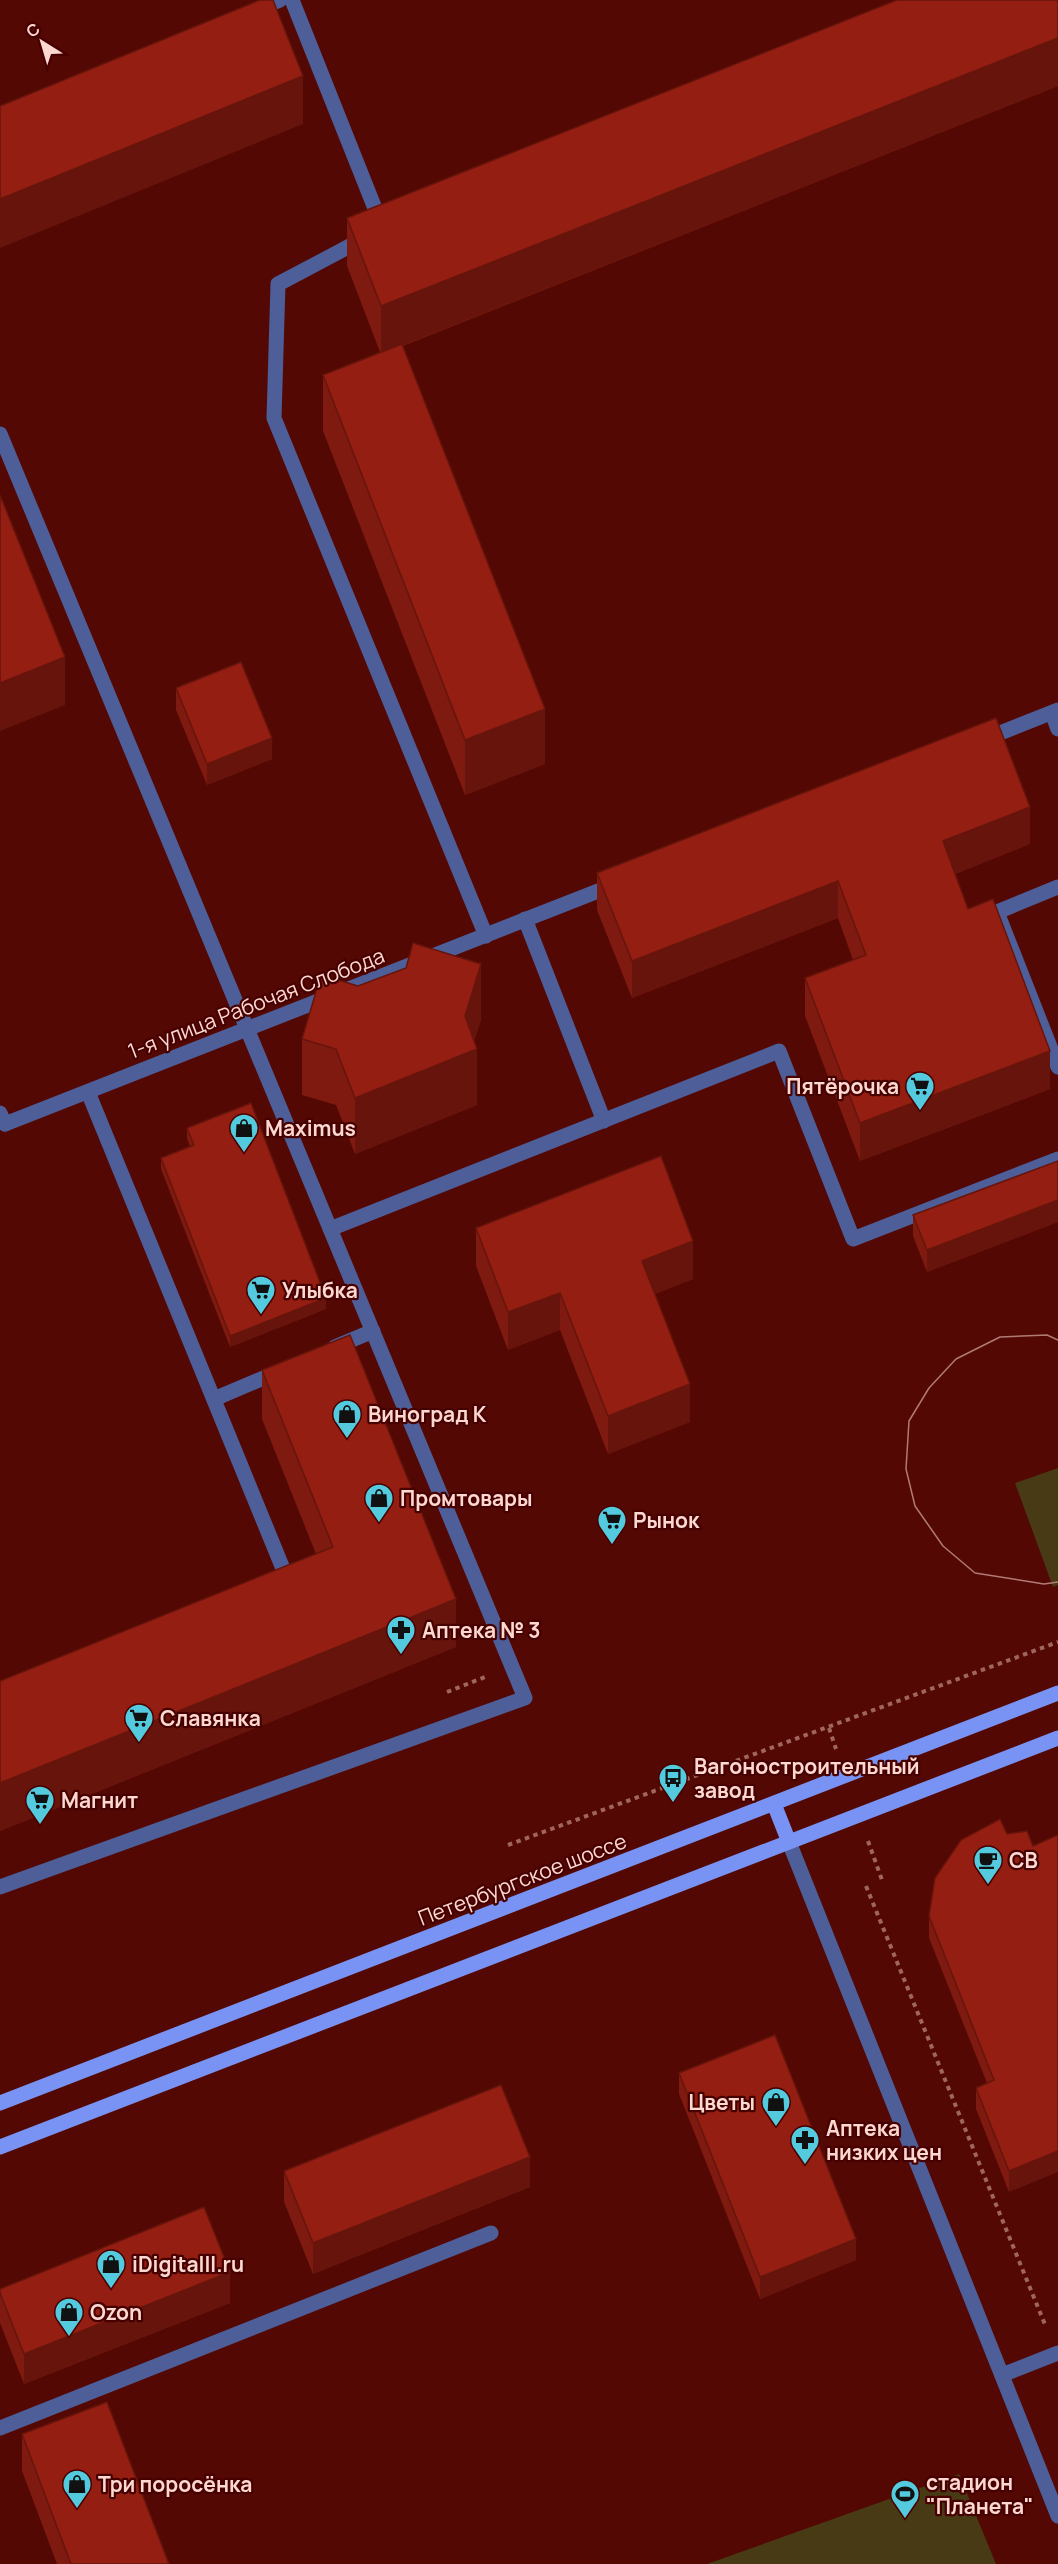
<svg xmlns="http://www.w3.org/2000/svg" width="1058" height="2564" viewBox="0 0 1058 2564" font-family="Manrope,sans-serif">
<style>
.green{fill:#473a15}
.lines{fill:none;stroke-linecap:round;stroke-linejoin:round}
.path{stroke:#9f655f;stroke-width:4;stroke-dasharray:4.5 4.5;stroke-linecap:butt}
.service{stroke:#4e5e99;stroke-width:15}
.minor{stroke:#4e5e99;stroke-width:15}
.primary{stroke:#7893f3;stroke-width:15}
.tram{stroke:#b17b75;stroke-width:1.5}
.wall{fill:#7e1a0f}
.shaded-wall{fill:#67150c}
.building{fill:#931e11;stroke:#67150c;stroke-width:1.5}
.labels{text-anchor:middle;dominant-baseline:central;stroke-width:4.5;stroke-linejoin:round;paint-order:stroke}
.street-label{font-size:21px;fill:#fdd8d1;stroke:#470000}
.poi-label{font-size:21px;font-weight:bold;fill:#fdd8d1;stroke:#470000;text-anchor:start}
</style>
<rect width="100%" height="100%" fill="#530803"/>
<path class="green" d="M 1058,1468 L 1058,1585 L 1053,1587 L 1015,1483 Z
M 959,2474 L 996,2564 L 707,2564 Z"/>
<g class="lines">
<path class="path" d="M 447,1692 L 485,1677
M 829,1728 L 836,1749
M 868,1841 L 882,1880
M 508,1845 L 1058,1642
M 866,1886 L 1046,2327"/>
<path class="service" d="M 292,0 L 382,226
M 255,10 L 280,0
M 365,238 L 278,284 L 274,418 L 486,936
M 0,434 L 525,1698 L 0,1887
M 1052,713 L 1058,729
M 1058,887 L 997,912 L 1058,1067
M 525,919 L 604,1121
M 88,1092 L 286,1576 L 277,1580
M 0,1113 L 5,1124
M 330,1229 L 779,1051 L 853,1239 L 1058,1159
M 335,1347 L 373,1331
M 214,1399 L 280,1371
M 1002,2375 L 1058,2353
M 0,2428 L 491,2233"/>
<path class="minor" d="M 985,739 L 1058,710
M 5,1124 L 616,884
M 789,1842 L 1058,2516"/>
<path class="primary" d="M 774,1804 L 789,1842
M 0,2103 L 1058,1693
M 0,2147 L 1058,1738"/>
<path class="tram" d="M 1058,1340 L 1047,1335 L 1000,1337 L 956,1359 L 929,1388 L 909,1421 L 906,1469 L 915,1506 L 943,1546 L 975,1573 L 1044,1584 L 1058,1582"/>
</g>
<path class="wall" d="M 1058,86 L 403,346 L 545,764 L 465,795 L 323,431 L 323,375 L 380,352 L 347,266 L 347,218 Z
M 176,688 L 272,759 L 207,785 L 176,710 Z
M 1030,844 L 955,874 L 968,909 L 1050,1089 L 860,1161 L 805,1016 L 805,978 L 853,960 L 838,918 L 632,998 L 597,910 L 597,873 Z
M 358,986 L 481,1020 L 474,1041 L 477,1105 L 355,1154 L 336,1105 L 302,1095 L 302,1039 Z
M 187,1128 L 326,1309 L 230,1347 L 161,1169 L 161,1158 L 190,1147 L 187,1138 Z
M 1058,1161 L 1058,1222 L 927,1272 L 913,1236 L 913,1215 Z
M 476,1228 L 693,1279 L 655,1294 L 690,1422 L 608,1454 L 560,1330 L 508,1350 L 476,1266 Z
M 262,1370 L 456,1647 L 0,1831 L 0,1681 L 316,1554 L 262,1419 Z
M 1027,1831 L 1009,2192 L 976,2109 L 976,2088 L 987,2083 L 929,1938 L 929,1916 L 1007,1834 Z
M 679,2073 L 856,2260 L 760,2299 L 679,2094 Z
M 284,2171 L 530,2187 L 313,2274 L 284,2202 Z
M 0,2289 L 230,2303 L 24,2384 L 0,2323 Z
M 22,2434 L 169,2564 L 57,2564 L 22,2471 Z"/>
<path class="shaded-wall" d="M 1058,38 L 1058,86 L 381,354 L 381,306 Z
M 303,76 L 303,124 L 0,248 L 0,199 Z
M 65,657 L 65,705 L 0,731 L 0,683 Z
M 545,709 L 545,764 L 465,795 L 465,740 Z
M 272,738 L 272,759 L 207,785 L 207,764 Z
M 1030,807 L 1030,844 L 943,879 L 943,841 Z
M 838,881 L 838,918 L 632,998 L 632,961 Z
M 481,964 L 481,1020 L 471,1051 L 477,1049 L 477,1105 L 355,1154 L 355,1098 Z
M 1050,1051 L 1050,1089 L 860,1161 L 860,1123 Z
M 1058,1200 L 1058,1222 L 927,1272 L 927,1250 Z
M 693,1241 L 693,1279 L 642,1299 L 642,1261 Z
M 560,1293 L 560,1330 L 508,1350 L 508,1312 Z
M 326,1298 L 326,1309 L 230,1347 L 230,1336 Z
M 690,1384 L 690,1422 L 608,1454 L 608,1416 Z
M 456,1599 L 456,1647 L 0,1831 L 0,1783 Z
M 1058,2151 L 1058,2172 L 1009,2192 L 1009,2171 Z
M 530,2157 L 530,2187 L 313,2274 L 313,2243 Z
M 856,2239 L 856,2260 L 760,2299 L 760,2277 Z
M 230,2272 L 230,2303 L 24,2384 L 24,2354 Z"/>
<path class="building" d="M 260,0 L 273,0 L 303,76 L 0,199 L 0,106 Z
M 897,0 L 1058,0 L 1058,38 L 381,306 L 347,218 Z
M 402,344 L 545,709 L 465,740 L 323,375 Z
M 0,495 L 65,657 L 0,683 Z
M 241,662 L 272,738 L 207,764 L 176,688 Z
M 996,718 L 1030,807 L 943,841 L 968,909 L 993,899 L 1050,1051 L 860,1123 L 805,978 L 866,955 L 838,881 L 632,961 L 597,873 Z
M 413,943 L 481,964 L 465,1016 L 477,1049 L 355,1098 L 336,1049 L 302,1039 L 321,975 L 358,986 L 406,968 Z
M 251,1103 L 326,1298 L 230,1336 L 161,1158 L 194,1145 L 187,1128 Z
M 661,1156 L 693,1241 L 642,1261 L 690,1384 L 608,1416 L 560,1293 L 508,1312 L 476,1228 Z
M 1058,1161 L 1058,1200 L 927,1250 L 913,1215 Z
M 350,1335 L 456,1599 L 0,1783 L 0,1681 L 333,1547 L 262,1370 Z
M 1000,1819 L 1007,1834 L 1027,1831 L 1033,1846 L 1058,1835 L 1058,2151 L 1009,2171 L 976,2088 L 994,2080 L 929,1916 L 935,1878 L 961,1840 Z
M 775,2035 L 856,2239 L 760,2277 L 679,2073 Z
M 501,2085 L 530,2157 L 313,2243 L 284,2171 Z
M 204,2207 L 230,2272 L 24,2354 L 0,2293 L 0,2289 Z
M 107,2402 L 169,2564 L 71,2564 L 22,2434 Z"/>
<defs>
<g id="supermarket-pin" transform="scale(1.5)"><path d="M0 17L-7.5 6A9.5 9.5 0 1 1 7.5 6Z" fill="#54cade" stroke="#470000"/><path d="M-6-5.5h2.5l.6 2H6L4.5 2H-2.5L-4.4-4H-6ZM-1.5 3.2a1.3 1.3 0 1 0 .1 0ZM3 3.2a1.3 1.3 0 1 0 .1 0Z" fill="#111"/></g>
<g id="shop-pin" transform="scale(1.5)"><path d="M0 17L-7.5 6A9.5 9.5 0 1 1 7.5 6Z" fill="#54cade" stroke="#470000"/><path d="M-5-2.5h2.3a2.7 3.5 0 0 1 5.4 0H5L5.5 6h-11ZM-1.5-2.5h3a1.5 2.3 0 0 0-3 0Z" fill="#111"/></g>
<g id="pharmacy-pin" transform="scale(1.5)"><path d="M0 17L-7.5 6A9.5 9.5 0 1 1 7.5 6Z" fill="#54cade" stroke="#470000"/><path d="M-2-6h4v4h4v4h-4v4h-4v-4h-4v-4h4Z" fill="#111"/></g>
<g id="bus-pin" transform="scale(1.5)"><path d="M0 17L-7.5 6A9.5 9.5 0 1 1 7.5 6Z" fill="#54cade" stroke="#470000"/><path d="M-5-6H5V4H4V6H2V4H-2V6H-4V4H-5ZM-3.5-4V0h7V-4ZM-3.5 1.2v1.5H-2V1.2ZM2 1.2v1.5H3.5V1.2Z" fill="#111"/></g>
<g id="cafe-pin" transform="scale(1.5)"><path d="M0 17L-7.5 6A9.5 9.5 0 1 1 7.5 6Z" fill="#54cade" stroke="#470000"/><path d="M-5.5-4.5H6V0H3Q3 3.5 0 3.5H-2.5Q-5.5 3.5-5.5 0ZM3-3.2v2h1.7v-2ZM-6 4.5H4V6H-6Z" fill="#111"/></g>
<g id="stadium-pin" transform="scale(1.5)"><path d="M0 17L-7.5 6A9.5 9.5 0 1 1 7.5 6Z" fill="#54cade" stroke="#470000"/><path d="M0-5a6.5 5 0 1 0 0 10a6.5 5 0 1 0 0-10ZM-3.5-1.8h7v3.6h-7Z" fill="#111"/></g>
</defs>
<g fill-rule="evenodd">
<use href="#supermarket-pin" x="920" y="1086"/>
<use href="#shop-pin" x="244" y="1128"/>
<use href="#supermarket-pin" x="261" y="1290"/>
<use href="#shop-pin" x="347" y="1414"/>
<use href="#shop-pin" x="379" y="1498"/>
<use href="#supermarket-pin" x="612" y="1520"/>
<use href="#pharmacy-pin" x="401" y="1630"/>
<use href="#supermarket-pin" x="139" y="1718"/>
<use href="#bus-pin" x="673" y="1778"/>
<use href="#supermarket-pin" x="40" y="1800"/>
<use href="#cafe-pin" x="988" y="1860"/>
<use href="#shop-pin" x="776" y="2102"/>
<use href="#pharmacy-pin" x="805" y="2140"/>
<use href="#shop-pin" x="111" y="2264"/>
<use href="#shop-pin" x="69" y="2312"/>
<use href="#shop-pin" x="77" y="2484"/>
<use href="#stadium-pin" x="905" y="2494"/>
</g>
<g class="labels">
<g class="street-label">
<text transform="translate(256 1003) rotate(-21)">1-я улица Рабочая Слобода</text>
<text transform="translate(522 1879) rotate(-21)">Петербургское шоссе</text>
</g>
<g class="poi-label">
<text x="899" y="1086" text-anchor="end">Пятёрочка</text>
<text x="265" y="1128">Maximus</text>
<text x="282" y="1290">Улыбка</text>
<text x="368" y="1414">Виноград К</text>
<text x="400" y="1498">Промтовары</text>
<text x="633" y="1520">Рынок</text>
<text x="422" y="1630">Аптека № 3</text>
<text x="160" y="1718">Славянка</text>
<text x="694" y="1766">Вагоностроительный<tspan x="694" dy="24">завод</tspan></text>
<text x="61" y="1800">Магнит</text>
<text x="1009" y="1860">СВ</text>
<text x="755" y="2102" text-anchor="end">Цветы</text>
<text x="826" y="2128">Аптека<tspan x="826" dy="24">низких цен</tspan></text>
<text x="132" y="2264">iDigitalll.ru</text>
<text x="90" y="2312">Ozon</text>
<text x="926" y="2482">стадион<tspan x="926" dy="24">"Планета"</tspan></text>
<text x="98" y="2484">Три поросёнка</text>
</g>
</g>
<g transform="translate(42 42) rotate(323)" stroke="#470000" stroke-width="4.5" paint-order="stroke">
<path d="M0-4.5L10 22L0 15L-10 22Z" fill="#fdd8d1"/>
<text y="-9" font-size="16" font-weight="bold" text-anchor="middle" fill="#fdd8d1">С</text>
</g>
</svg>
